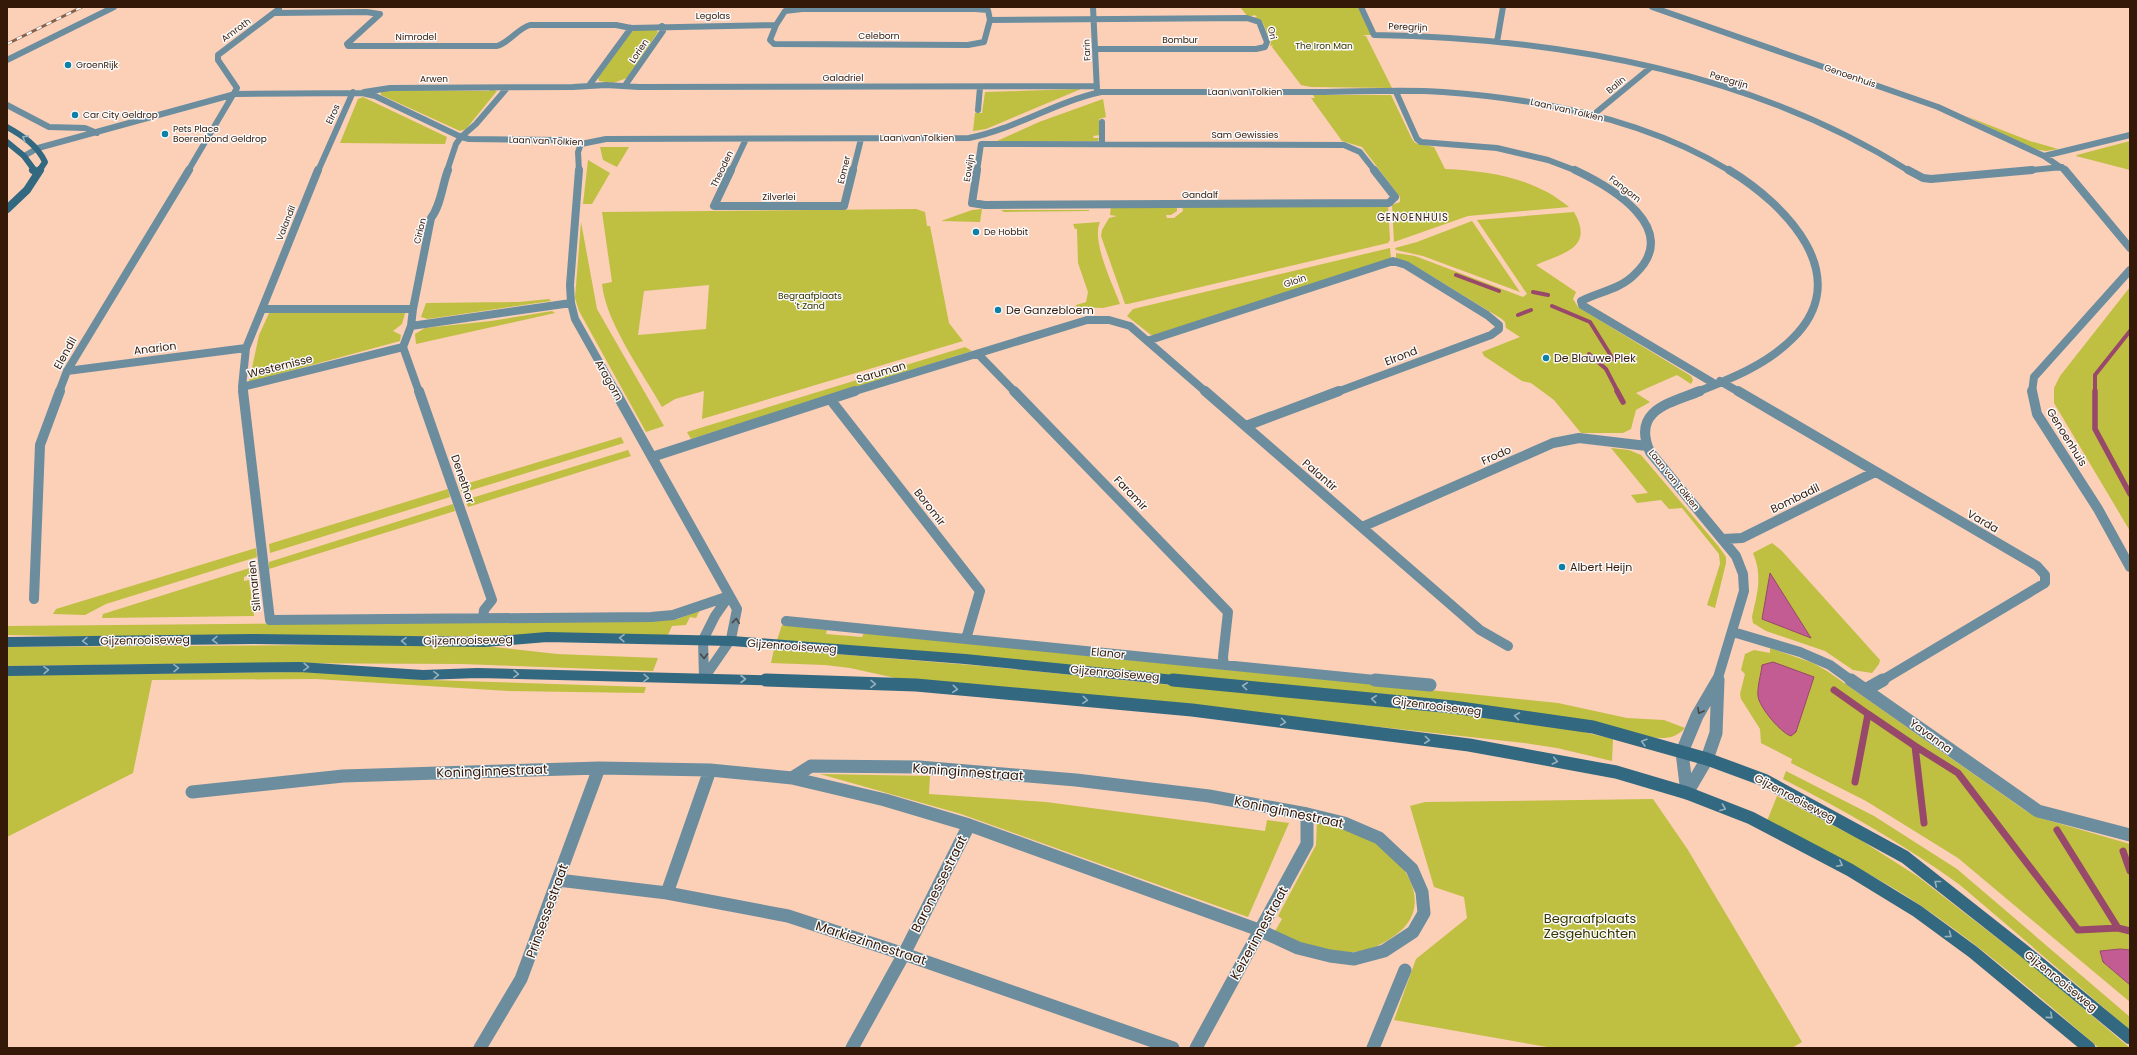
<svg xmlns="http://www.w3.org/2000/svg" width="2137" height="1055" viewBox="0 0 2137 1055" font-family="Poppins,sans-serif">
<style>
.green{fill:#bfbf41;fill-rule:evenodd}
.water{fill:#c35c93;stroke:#98486a}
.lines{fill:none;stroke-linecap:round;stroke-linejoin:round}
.stream-far2{stroke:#98486a;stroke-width:4}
.stream-far1{stroke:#98486a;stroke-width:5.5}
.stream{stroke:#98486a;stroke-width:7}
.street-far3{stroke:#6b8d9e;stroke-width:6}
.street-far2{stroke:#6b8d9e;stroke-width:8}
.street-far1{stroke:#6b8d9e;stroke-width:10}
.street{stroke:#6b8d9e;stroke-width:13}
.secondary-far3{stroke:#326880;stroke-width:6}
.secondary-far2{stroke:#326880;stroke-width:8}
.secondary-far1{stroke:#326880;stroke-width:10}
.secondary{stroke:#326880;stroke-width:13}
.rail-casing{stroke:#84624e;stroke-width:3}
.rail{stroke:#fafafa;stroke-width:2;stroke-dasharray:5.5;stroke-linecap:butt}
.oneway{stroke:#96b1bd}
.oneway2{stroke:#4a4745}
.poi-dot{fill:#0c80a7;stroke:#fafafa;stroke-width:1.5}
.labels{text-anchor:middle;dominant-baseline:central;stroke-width:3;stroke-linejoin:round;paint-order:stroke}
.far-street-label{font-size:9px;fill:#341909;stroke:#fafafa}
.far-park-label{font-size:9px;fill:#363500;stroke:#fafafa}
.far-poi-label{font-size:9px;fill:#341909;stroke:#fafafa;text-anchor:start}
.far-neighbourhood-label{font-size:10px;letter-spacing:1px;fill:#341909;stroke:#fafafa}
.poi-label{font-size:11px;fill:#341909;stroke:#fafafa;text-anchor:start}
.street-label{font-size:11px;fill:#341909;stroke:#fafafa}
.near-street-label{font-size:13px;fill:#341909;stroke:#fafafa}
.near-park-label{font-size:13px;fill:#363500;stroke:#fafafa}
</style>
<rect width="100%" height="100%" fill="#fccfb7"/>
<path class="green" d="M 1240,7 L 1358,7 L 1372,35 L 1362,35 L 1366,36 L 1392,88 L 1311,87 L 1301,85 L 1272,47 L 1273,45 L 1270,46 L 1271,42 L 1262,21 L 1252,18 L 1257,17 L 1255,15 L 1248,17 Z
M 635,30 L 656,30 L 658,32 L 627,78 L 613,83 L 599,81 L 598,78 L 631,32 Z
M 491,89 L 497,91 L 466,129 L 460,131 L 381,95 L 381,92 L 386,90 L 489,91 Z
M 1081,89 L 986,129 L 973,131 L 975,113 L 982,113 L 985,92 Z
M 1313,95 L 1391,95 L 1412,139 L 1415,143 L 1434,147 L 1445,169 C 1489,171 1535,178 1569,207 L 1468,216 L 1394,242 L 1392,205 L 1400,202 L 1400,197 L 1362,147 L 1342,141 L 1311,98 L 1315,98 Z
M 363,97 L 447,137 L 445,144 L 340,143 L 358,99 Z
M 1103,99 L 1106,117 L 1099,119 L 1100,135 L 1093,136 L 1094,138 L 1099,138 L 1098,141 L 997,141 L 1039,122 Z
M 1966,116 L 2030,141 L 2058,149 L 2046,151 L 2034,149 Z
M 2130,141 L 2130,170 L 2076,156 L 2077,155 Z
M 600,147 L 629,147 L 617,167 L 603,160 Z
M 588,160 L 610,173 L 592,204 L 583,204 Z
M 1388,205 L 1390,240 L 1388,243 L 1128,304 L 1125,304 L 1101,236 L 1102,230 L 1109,218 L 1117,216 L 1110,215 L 1111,206 L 1177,206 L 1177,211 L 1171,215 L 1166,215 L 1167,218 L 1174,218 L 1183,211 L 1182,206 Z
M 916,209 L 925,212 L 927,226 L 930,226 L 949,323 L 963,341 L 702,419 L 704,391 L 675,399 L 662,407 C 643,373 606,323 602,284 L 612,282 L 602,212 ZM 709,285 L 706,329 L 638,335 L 644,291 Z
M 982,209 L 980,222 L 941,221 L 972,210 Z
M 1001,210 L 1089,210 L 1089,211 L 1004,212 Z
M 1574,212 C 1595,249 1562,253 1536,265 L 1576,292 L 1573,299 L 1578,307 L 1691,376 L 1693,380 L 1691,384 L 1677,375 L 1636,393 L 1650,402 L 1636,410 L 1631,429 L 1623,433 L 1581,433 L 1554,400 L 1531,383 L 1522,381 L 1484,356 L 1482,352 L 1520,337 L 1506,328 L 1505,322 L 1502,319 L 1410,263 L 1396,259 L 1396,253 L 1415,256 L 1523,297 L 1527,294 L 1477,220 Z
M 1472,221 L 1520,292 L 1423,256 L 1396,250 L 1395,248 L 1417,242 Z
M 581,222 L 597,309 L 664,426 L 646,432 L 579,311 L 575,298 Z
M 1100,222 C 1091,241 1113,285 1120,304 L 1103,308 L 1077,307 L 1076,305 L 1086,302 L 1088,292 L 1078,263 L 1077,229 L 1075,229 L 1073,224 Z
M 1390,248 L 1391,259 L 1157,335 L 1151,335 L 1127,316 L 1133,309 Z
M 2130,287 L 2130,531 L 2054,403 L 2054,388 L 2060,376 Z
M 549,299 L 551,301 L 428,319 L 421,317 L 426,303 L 519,302 Z
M 406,310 L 402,324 L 393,331 L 401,335 L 400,341 L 249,382 L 259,335 L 270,311 Z
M 552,311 L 555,313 L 416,344 L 415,334 L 425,328 L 491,321 Z
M 965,347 L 972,351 L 691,439 L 687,432 Z
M 621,437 L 624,443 L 462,493 L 459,486 Z
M 1611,448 L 1629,450 L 1641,455 L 1719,547 L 1726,557 L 1726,563 L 1715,608 L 1707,605 L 1720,564 L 1719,554 L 1682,508 L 1669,509 L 1661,500 L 1637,503 L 1631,495 L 1648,493 Z
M 628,450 L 631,456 L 468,507 L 465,500 Z
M 448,489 L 450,497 L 270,553 L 269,544 Z
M 453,504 L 455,511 L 269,569 L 269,562 Z
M 1772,543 L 1781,550 L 1880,660 L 1879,664 L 1872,673 L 1853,670 L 1825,651 L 1766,631 L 1753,623 L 1752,617 C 1757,594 1763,576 1753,553 Z
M 256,548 L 257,557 L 106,604 L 85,615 L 53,614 L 56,609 Z
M 256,566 L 255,573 L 244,577 L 244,581 L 249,580 L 254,616 L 102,618 L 103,614 Z
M 700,610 L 696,618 L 690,617 L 686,625 L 672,626 L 668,635 L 156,638 L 7,635 L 7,626 L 668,620 L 678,619 Z
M 782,625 L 827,630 L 826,634 L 862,637 L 864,633 L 1558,703 L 1627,718 L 1664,720 L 1685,728 C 1675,739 1664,739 1650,737 L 1014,660 L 777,640 Z
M 467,644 L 557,654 L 658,658 L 653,671 L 461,664 L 245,663 L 7,666 L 7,647 Z
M 1770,648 L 1813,663 L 1827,671 L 2026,811 L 2040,818 L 2130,844 L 2130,950 L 2120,949 L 2103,962 L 2130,985 L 2130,1002 L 1958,858 L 1866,801 L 1791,763 L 1792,759 L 1761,743 L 1760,729 L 1741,699 L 1740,694 L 1745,674 L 1741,670 L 1745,654 L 1754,650 L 1770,653 Z
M 774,649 L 983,666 L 1506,719 L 1575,730 L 1613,739 L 1612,761 L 1557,748 L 1524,743 L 1255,713 L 918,683 L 850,668 L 825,665 L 771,663 Z
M 308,672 L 429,680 L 646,687 L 644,693 L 508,691 L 316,679 L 152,680 L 133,773 L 7,837 L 7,675 Z
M 1786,771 L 1874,816 L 1957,869 L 2130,1017 L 2130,1030 L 1960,885 C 1904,844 1845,811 1783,779 Z
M 820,774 L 930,776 L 929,794 L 1046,802 L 1265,831 L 1267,820 L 1289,823 L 1248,917 L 961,814 Z
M 1777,796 L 1859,839 L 1917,876 L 2037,969 L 2130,1048 L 2099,1048 C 2036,994 1974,939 1903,894 C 1859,867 1813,844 1767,821 Z
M 1653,799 L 1688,850 L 1802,1042 L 1792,1048 L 1553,1048 L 1394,1020 L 1416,959 L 1467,918 L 1464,897 L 1434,887 L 1410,806 L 1425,802 Z
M 1317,821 C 1334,826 1352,830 1369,839 C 1402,855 1436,903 1398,933 C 1384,944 1366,953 1348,952 C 1322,951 1298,942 1274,933 L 1282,919 L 1278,916 L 1316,845 Z"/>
<path class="water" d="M 1770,573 L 1811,638 L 1762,619 Z
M 1773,662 L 1814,677 L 1796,732 L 1791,736 C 1781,733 1759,707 1758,696 C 1757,687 1761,675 1762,665 Z
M 2120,949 L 2130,950 L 2130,985 L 2103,962 L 2100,951 Z"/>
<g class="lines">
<path class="stream-far2" d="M 1456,275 L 1499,291
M 1533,292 L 1548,295
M 1552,306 L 1590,322 L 1613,359
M 1518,315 L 1531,310
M 1589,354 L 1606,369 L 1618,392
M 2095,392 L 2095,375 L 2130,331"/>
<path class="stream-far1" d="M 1617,391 L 1623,402
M 2095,391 L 2095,429 L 2130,494"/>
<path class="stream" d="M 1834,690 L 1868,714 L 1855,782
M 1868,714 L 1915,746 L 1924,823
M 1915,746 L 1958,773 L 2078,930 L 2118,928 L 2057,830
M 2123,851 L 2130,871
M 2118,928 L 2130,931"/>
<path class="street-far3" d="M 1093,7 L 1097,91
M 1361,7 L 1374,35 C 1559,38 1751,71 1909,171
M 1652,7 L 1938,107 L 2044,156 L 2066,171
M 275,13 L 366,12 L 380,14 L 347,44 L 348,46 L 497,46 C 510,42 517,29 530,25 L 616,25 L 631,28 L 776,25 L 785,11 L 802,9 L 975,9 L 988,10 L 990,20 L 1247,18 L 1259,22 L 1267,42 L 1265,47 L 1256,49 L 1095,49
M 776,25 L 770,40 L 774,44 L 968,45 L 984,42 L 990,20
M 1497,42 L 1503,7
M 7,60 L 114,7
M 590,84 L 631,28
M 626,84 L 663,31 L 662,26
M 364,92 L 390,88 L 573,87 L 606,85 L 639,87 L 1097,86
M 1396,92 L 1417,139 L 1421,142 L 1497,148 L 1548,160 L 1577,171
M 7,105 L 49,127 L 85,128 L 97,133
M 978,110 L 980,87
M 1593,115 L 1650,68
M 1102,122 L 1102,144
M 24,156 L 38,148 L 235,94 L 362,93 L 375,96 L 461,137 L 469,139 L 564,140 L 581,144 L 606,139 L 969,138 C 1015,129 1055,102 1101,92 C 1173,92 1245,92 1317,92 C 1359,92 1402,89 1443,92 C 1542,99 1645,119 1730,171
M 2044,156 L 2130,135
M 188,171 L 237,88 L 218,60 L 218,55 L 279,9
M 318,171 L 353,92
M 447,171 L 456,144 L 461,137 L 476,124 L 507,88
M 579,171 L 578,152 L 581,144
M 731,171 L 746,139
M 853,171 L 861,139
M 977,171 L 981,144 L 1344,145 L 1360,152 L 1375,171
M 2021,171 L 2062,167"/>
<path class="street-far2" d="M 579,170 L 570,285 L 571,303 L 575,319 L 616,392
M 731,170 L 714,206 L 844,206 L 853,170
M 977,170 L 972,203 L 985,205 L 1389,203 L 1395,197 L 1374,170
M 1575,170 C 1611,187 1683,229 1635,274 C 1621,289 1599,292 1581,301 L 1582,305 L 1715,384
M 1908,170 L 1923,178 L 1931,179 L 2032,170
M 2065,170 L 2130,248
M 262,309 L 413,309 L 411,326 L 403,347 L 242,387 L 246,348 Z
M 262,309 L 318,170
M 413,309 L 431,218 C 441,205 442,186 448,170
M 411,326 L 571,303
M 1147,341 L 1393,261 L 1406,265 L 1487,315 L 1499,325 L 1499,329 L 1491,335 L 1337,392
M 403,347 L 419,392
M 978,354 L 1015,392
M 67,371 L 246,348
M 1720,381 L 1739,392
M 242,387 L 243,392
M 59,392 L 67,371 L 189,170
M 852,392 L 1087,320 L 1109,320 L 1130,326 L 1206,392
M 1697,392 C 1730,379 1766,365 1792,339 C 1857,276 1785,204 1729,170
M 2032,392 L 2034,377 L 2130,270"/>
<path class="street-far1" d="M 243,391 L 270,620 L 651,617 L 673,615 L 729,596
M 419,391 L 492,600 L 484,610 L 483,618
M 615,391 L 737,609 L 731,639 L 704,678
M 1014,391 L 1228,612 L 1223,657 L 1224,665
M 1205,391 L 1480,630 L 1508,646
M 1700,391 C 1670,403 1631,410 1650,452 L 1736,556 L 1743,574 L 1744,591 L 1717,681
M 1738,391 L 2037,566 L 2045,575 L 2045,583 L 1881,681
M 2032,391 L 2037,414 L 2098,509 L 2130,567
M 830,399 L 980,591 L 966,639
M 1246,426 L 1339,391
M 652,457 L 855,391
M 1362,527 L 1553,443 L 1579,438 L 1647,446
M 1723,539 L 1742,538 L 1875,472
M 34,599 L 40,445 L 60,391
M 786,621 L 1385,681
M 1733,632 L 1800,652 L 1830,665 L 1852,681
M 704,678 L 703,640 L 715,616 L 729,596
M 1718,681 L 1718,679"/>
<path class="street" d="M 1375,680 L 1430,685
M 1851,680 L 2038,811 L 2130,835
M 1867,689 L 1883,680
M 811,766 L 919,767 L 1076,780 L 1209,796 L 1307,814 L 1344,823 L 1379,838 L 1412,869 L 1422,892 L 1424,913 L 1413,932 L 1384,951 L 1354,959 L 1330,956 L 1298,948 L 1259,930 L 969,825 L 885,800 L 792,778 Z
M 192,792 L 343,776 L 599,768 L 710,770 L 792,778
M 1687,793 L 1682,752 L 1697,716 L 1718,680
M 1687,793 L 1707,759 L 1716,733 L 1718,680
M 558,880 L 667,893 L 788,916 L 904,954 L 1173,1048
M 667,893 L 710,770
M 480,1048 L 521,979 L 599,768
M 852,1048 L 904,954 L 969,825
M 1196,1048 L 1307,844 L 1307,814
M 1373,1048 L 1405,970"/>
<path class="secondary-far3" d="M 7,127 C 23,136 37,145 45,162 L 39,171
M 7,142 L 24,156 L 35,171"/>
<path class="secondary-far2" d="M 33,170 L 38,173
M 7,209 L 27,190 L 40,170"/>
<path class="secondary-far1" d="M 7,642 L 254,639 L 485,642 L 547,637 L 732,641 L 965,659 L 1184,681
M 7,671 L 299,667 L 423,675 L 477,673 L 793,681"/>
<path class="secondary" d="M 766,680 L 916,685 L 1192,710 L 1469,745 L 1616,772 L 1687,793 L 1751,818 L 1850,870 L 1917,911 L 1973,952 L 2089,1048
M 1173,680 L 1453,707 L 1593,727 L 1707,759 L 1764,780 L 1905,857 L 2023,950 L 2130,1038"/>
<g class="rail-casing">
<path id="rail" d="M 7,44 L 82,7"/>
</g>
<use href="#rail" class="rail"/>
</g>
<defs><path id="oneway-chevron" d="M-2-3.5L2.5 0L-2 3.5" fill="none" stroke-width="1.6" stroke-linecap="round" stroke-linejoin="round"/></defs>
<g class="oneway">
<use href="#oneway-chevron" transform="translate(25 138) rotate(-148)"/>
<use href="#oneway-chevron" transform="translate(622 638) rotate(-179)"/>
<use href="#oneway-chevron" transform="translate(215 640) rotate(179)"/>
<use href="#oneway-chevron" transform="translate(85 641) rotate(179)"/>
<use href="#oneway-chevron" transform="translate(404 641) rotate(-179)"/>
<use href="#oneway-chevron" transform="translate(306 667) rotate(4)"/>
<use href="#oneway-chevron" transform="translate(176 668) rotate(-1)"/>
<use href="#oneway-chevron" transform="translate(46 670) rotate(-1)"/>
<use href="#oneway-chevron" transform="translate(516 674) rotate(2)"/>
<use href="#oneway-chevron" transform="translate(436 675) rotate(-2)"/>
<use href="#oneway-chevron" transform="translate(646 678) rotate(1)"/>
<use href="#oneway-chevron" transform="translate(743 679)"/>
<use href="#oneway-chevron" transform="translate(873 684) rotate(1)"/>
<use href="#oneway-chevron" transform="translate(1245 686) rotate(-174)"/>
<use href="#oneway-chevron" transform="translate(955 689) rotate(5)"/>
<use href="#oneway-chevron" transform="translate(1374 699) rotate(-174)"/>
<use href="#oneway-chevron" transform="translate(1085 700) rotate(5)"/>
<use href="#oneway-chevron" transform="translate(1517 716) rotate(-172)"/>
<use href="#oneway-chevron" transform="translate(1283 722) rotate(8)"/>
<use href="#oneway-chevron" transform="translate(1427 740) rotate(6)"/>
<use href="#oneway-chevron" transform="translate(1644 742) rotate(-164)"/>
<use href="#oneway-chevron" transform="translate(1555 761) rotate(11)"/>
<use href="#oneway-chevron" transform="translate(1723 808) rotate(21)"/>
<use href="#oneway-chevron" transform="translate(1840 864) rotate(27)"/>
<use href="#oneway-chevron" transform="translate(1937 883) rotate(-142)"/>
<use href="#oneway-chevron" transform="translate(1949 935) rotate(36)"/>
<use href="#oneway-chevron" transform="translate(2050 1016) rotate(40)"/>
</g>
<g class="oneway2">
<use href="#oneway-chevron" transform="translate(736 621) rotate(-84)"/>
<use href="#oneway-chevron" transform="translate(704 656) rotate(89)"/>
<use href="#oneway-chevron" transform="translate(1700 711) rotate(119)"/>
</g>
<g class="poi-dot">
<circle cx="68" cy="65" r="4"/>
<circle cx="75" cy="115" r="4"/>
<circle cx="165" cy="134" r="4"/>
<circle cx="976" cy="232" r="4"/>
<circle cx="998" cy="310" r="4"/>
<circle cx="1546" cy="358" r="4"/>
<circle cx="1562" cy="567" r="4"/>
</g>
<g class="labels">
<g class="far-street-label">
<text x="713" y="16">Legolas</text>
<text transform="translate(1408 27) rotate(2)">Peregrijn</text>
<text transform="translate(236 30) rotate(-36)">Amroth</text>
<text transform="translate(1272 33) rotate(77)">Ori</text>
<text x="879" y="36">Celeborn</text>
<text x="416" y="37">Nimrodel</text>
<text x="1180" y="40">Bombur</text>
<text transform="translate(1087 50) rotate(-93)">Farin</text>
<text transform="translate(639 51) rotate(-56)">Lorien</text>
<text transform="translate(1850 76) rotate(19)">Genoenhuis</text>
<text x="843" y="78">Galadriel</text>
<text x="434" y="79">Arwen</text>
<text transform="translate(1729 80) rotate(17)">Peregrijn</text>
<text transform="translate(1616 85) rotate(-40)">Balin</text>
<text x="1245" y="92">Laan van Tolkien</text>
<text transform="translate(1567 110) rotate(13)">Laan van Tolkien</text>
<text transform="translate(333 114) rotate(-65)">Elros</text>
<text x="1245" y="135">Sam Gewissies</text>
<text x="917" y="138">Laan van Tolkien</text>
<text transform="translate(546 141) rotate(2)">Laan van Tolkien</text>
<text transform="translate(969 168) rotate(-81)">Eowijn</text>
<text transform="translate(722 169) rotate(-64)">Theoden</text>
<text transform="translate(844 170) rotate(-76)">Eomer</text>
<text transform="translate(1625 189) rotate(38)">Fangorn</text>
<text x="1200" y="195">Gandalf</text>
<text x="779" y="197">Zilverlei</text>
<text transform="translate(286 223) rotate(-68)">Valandil</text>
<text transform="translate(420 231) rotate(-76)">Cirion</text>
<text transform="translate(1295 281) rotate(-18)">Gloin</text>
<text transform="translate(1674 480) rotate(51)">Laan van Tolkien</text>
</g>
<g class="far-park-label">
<text x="1324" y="46">The Iron Man</text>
<text x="810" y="296">Begraafplaats<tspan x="810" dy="10">'t Zand</tspan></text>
</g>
<g class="far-poi-label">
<text x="76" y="65">GroenRijk</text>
<text x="83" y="115">Car City Geldrop</text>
<text x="173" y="129">Pets Place<tspan x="173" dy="10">Boerenbond Geldrop</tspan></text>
<text x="984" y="232">De Hobbit</text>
</g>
<g class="far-neighbourhood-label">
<text x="1413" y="217">GENOENHUIS</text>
</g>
<g class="poi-label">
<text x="1006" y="310">De Ganzebloem</text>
<text x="1554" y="358">De Blauwe Plek</text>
<text x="1570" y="567">Albert Heijn</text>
</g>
<g class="street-label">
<text transform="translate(155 348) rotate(-7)">Anarion</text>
<text transform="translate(65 353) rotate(-61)">Elendil</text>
<text transform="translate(1401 356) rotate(-21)">Elrond</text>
<text transform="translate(280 366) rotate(-14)">Westernisse</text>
<text transform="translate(881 372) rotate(-17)">Saruman</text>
<text transform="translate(609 380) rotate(61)">Aragorn</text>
<text transform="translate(2067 437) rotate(58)">Genoenhuis</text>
<text transform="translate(1496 455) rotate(-24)">Frodo</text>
<text transform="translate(1320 475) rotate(41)">Palantir</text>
<text transform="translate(463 479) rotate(71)">Denethor</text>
<text transform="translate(1131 493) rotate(46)">Faramir</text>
<text transform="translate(1795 498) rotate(-26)">Bombadil</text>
<text transform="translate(930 507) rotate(52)">Boromir</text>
<text transform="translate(1983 521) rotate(30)">Varda</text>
<text transform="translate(254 586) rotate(-96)">Silmarien</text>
<text transform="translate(145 640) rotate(-1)">Gijzenrooiseweg</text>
<text transform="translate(468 640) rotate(-1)">Gijzenrooiseweg</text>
<text transform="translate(792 646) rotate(4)">Gijzenrooiseweg</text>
<text transform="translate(1108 653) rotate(6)">Elanor</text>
<text transform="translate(1115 673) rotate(5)">Gijzenrooiseweg</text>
<text transform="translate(1437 706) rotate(7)">Gijzenrooiseweg</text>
<text transform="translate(1931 736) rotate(36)">Yavanna</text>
<text transform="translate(1795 798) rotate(28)">Gijzenrooiseweg</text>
<text transform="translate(2061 981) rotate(39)">Gijzenrooiseweg</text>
</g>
<g class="near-street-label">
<text transform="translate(492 771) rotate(-2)">Koninginnestraat</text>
<text transform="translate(968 772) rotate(4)">Koninginnestraat</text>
<text transform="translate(1289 812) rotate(12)">Koninginnestraat</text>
<text transform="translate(939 884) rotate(-63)">Baronessestraat</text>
<text transform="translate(547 911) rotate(-70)">Prinsessestraat</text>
<text transform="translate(1259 933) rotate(-61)">Keizerinnestraat</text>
<text transform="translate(871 943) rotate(18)">Markiezinnestraat</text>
</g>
<g class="near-park-label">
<text x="1590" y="918">Begraafplaats<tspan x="1590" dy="15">Zesgehuchten</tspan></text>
</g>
</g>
<rect width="2137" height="1055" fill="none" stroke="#341909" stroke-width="16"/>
</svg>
